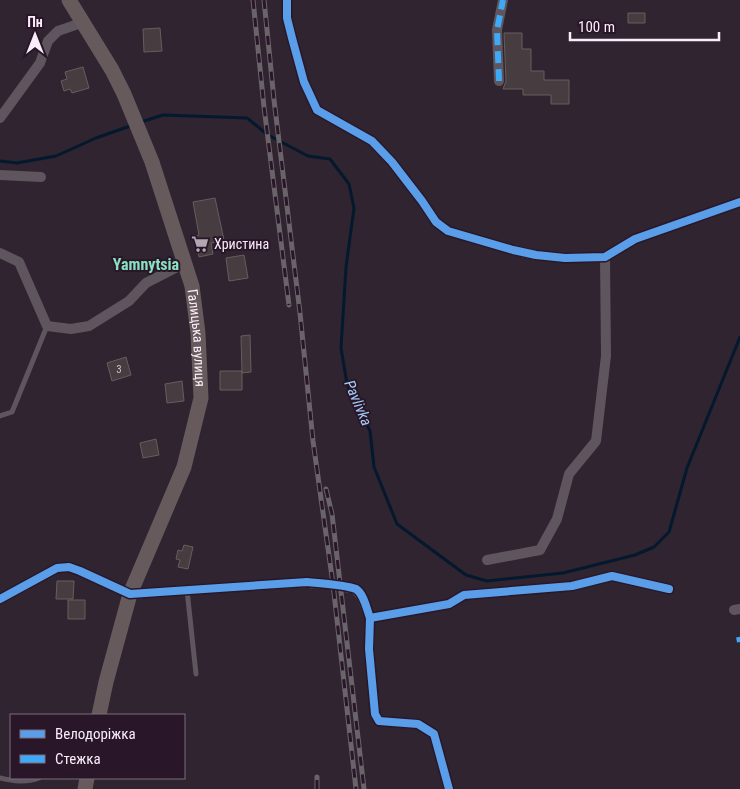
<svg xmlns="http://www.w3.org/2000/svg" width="740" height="789" viewBox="0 0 740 789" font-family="'Roboto Condensed',sans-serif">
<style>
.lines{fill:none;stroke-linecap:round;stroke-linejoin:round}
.stream{stroke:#04192e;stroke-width:3}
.building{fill:#473c3f;stroke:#685c5f}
.street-tunnel{stroke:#4d424d;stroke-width:10;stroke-dasharray:10 5;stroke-linecap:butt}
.lane{stroke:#5e555e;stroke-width:5}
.street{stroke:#5e555e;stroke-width:10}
.primary{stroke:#675a5c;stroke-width:15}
.rail-casing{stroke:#6b636a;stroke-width:5}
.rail{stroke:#291729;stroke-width:3;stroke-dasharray:9;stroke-linecap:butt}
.quiet{stroke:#3fa9f5;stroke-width:6;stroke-dasharray:12 6;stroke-linecap:butt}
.cycleway-casing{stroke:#291729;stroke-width:11}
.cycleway{stroke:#5a9eea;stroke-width:8}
.labels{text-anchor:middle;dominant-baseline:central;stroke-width:4;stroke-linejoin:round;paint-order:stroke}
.number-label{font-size:11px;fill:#cdc1ca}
.poi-label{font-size:14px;fill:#faedf9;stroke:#291729;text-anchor:start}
.street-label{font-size:14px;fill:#faedf9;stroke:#291729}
.water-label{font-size:15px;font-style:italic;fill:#a2cef5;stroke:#291729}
.quarter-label{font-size:16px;font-weight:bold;fill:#88e1bf;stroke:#291729}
</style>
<rect width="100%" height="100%" fill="#2f242f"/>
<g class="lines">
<path class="stream" d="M 141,122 L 163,115 L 247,118 L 268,135 L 308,156 L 330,159 L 349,184 L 354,208 L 346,267 L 341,348 L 347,384 L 370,431 L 374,467 L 397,524 L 466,575 L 487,581 L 563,573 L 635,555 L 654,547 L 669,532 L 687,468 L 740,337
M 0,161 L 17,163 L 56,156 L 96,138 L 133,125"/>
</g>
<path class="building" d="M 628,13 L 645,13 L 645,23 L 628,23 Z
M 160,28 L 162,51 L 144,52 L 143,29 Z
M 504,33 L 522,33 L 522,49 L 531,49 L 531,71 L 544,71 L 544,80 L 569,80 L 569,104 L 551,104 L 551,95 L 523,95 L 523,89 L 503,89 L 506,81 Z
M 83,67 L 89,88 L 72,93 L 70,89 L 64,91 L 61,81 L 67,79 L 65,72 Z
M 215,198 L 224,240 L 211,243 L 213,254 L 199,257 L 195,236 L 199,235 L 193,202 Z
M 244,255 L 248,278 L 229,281 L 226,258 Z
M 250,335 L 251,372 L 242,373 L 241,336 Z
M 126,357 L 131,375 L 112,381 L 107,363 Z
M 220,371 L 242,371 L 242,390 L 220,390 Z
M 182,381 L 184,401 L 167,403 L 165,384 Z
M 156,439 L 159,455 L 143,458 L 140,443 Z
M 184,545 L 193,547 L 188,569 L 178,567 L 180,560 L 176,559 L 178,550 L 182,551 Z
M 57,581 L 74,581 L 73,599 L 56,599 Z
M 68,600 L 85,600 L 85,619 L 68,619 Z"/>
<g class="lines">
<path class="street-tunnel" d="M 295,583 L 333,584 L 356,590"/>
<path class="lane" d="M 0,416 L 12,412 L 47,326
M 187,590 L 196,674
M 0,778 C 13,781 26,783 39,778"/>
<path class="street" d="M 287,0 L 287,18 L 292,38 L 304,82 L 317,110 L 372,141 L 392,162 L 422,201 L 436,222 L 448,231 L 513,250 L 536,255 L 565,258 L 605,257 L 635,239 L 740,202
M 499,81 L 497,30 L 503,0
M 0,118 L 40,63 L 48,41 L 58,31 L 84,22
M 0,175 L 41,177
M 0,253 L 19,262 L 47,326 L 71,329 L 89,326 L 129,301 L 146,283 L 185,263
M 487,560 L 540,550 L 557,519 L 569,474 L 596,441 L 606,356 L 605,257
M 356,590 L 362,597 L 370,618
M 0,599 L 57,568 L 69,567 L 80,571 L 130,594 L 295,583
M 734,610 L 740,609
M 449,789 L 434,734 L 418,724 L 379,721 L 375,714 L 369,649 L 370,618 L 449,604 L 464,595 L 572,586 L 612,576 L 669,589"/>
<g class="primary">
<path id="s1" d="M 69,0 L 112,70 L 124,94 L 152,162 L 192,286 L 198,333 L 201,398 L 184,467 L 130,594 L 106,682 L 99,715"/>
<path d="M 85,789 L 87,778"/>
</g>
<g class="rail-casing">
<path id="rail" d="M 253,0 L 264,107 L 289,305
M 264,0 L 274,100 L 300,313 L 313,441 L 333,584 L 356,789
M 326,489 L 332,514 L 364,789
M 317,789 L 317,777"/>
</g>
<use href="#rail" class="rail"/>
<path class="quiet" d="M 499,81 L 497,30 L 503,0
M 739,637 L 740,642"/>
<g class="cycleway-casing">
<path id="cycleway" d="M 287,0 L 287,18 L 292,38 L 304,82 L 317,110 L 372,141 L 392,162 L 422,201 L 436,222 L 448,231 L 513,250 L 536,255 L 565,258 L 605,257 L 635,239 L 740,202
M 0,599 L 57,568 L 69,567 L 80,571 L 130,594 L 307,582 C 318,583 347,585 356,589 C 364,594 367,610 370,618
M 449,789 L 434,734 L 418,724 L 379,721 L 375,714 L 369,649 L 370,618 L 449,604 L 464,595 L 572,586 L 612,576 L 669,589"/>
</g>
<use href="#cycleway" class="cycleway"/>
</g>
<defs>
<g id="supermarket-bare" transform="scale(1.35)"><path d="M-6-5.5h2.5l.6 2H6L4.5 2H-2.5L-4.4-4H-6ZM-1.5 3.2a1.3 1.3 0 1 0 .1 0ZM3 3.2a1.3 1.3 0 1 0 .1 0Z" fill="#b3a7b2" stroke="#291729" stroke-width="2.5" paint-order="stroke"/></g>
</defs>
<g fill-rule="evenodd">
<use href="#supermarket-bare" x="200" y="244"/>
</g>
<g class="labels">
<g class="number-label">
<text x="119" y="369">3</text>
</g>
<g class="poi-label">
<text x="214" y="244">Христина</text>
</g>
<g class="street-label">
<text stroke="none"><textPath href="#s1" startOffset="365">Галицька вулиця</textPath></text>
</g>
<g class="water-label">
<text transform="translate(358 403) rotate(67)">Pavlivka</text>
</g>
<g class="quarter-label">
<text x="146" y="264">Yamnytsia</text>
</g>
</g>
<rect x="10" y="714" width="175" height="65" fill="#291729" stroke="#7d6d7c"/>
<rect x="20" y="730" width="25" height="8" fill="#5a9eea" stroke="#7d6d7c"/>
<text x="55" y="739" font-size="15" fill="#faedf9">Велодоріжка</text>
<rect x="20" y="755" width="25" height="8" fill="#3fa9f5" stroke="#7d6d7c"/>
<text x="55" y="764" font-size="15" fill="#faedf9">Стежка</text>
<g transform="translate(35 35)" stroke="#291729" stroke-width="4" paint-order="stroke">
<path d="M0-4L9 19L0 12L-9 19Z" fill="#faedf9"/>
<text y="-8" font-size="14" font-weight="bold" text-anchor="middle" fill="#faedf9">Пн</text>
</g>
<path d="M570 32v8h149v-8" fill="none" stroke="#faedf9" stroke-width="2.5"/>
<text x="578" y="32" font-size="15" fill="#faedf9" stroke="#291729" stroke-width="4" paint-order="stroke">100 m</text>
</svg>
